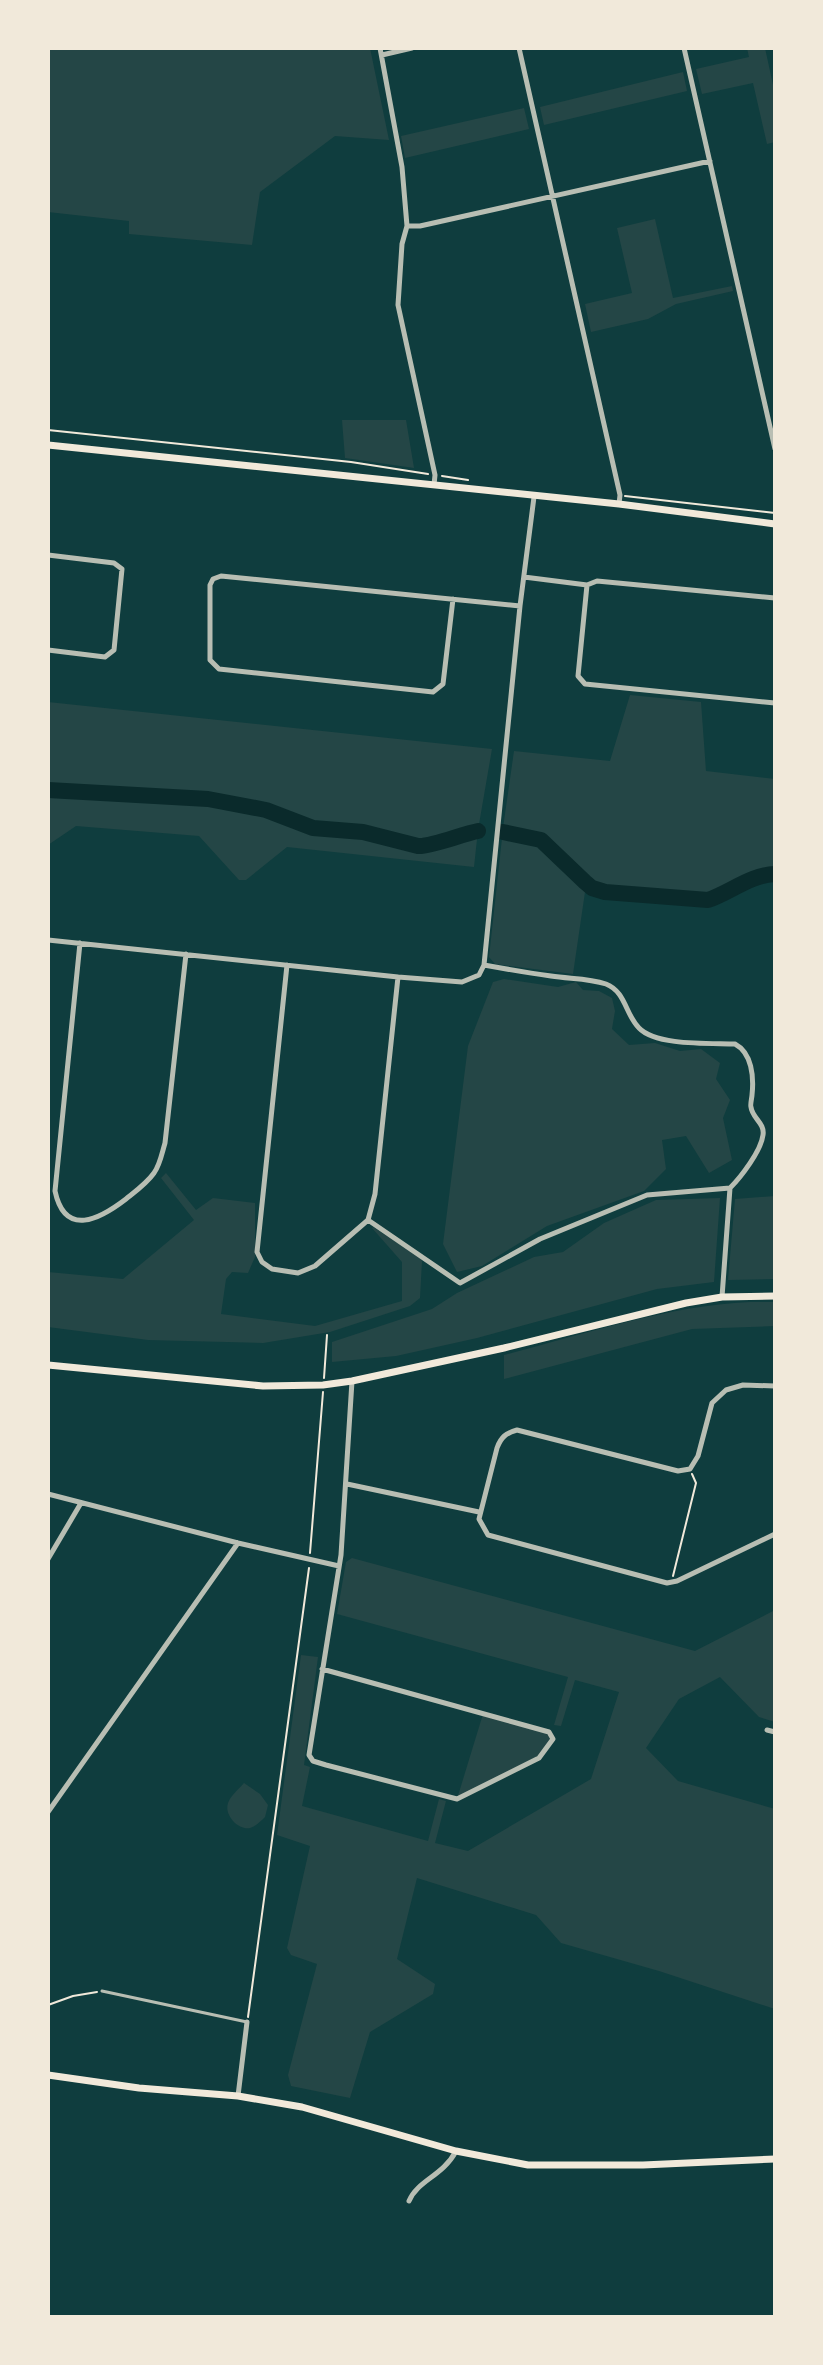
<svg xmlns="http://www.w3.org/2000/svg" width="823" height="2365" viewBox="0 0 823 2365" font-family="Montserrat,sans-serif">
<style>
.green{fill:#244646}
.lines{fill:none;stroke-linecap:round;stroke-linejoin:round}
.river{stroke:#0a2a2b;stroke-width:16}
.path{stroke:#f1e9da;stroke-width:2}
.service{stroke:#b8beb3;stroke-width:3}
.minor{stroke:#b8beb3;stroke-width:5}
.secondary{stroke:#f1e9da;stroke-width:7}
</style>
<rect width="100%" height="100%" fill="#0f3d3e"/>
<path class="green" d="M 48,48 L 370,48 L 389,140 L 335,136 L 260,192 L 252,245 L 129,234 L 129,221 L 48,212 Z
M 747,48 L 765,48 L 775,94 L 775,142 L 767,144 L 753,83 L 702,94 L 696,69 L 749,57 Z
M 683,72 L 687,91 L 544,125 L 540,107 Z
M 524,108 L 529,129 L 405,158 L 401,136 Z
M 655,219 L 673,298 L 732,286 L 733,291 L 676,304 L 648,319 L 591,332 L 585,304 L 632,293 L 617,228 Z
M 342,420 L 406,420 L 414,468 L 345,458 Z
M 630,695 L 701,702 L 706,771 L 775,779 L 775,870 C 767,871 758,873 751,876 C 738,881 726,891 712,894 C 692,899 605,893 590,881 C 552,852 558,835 503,828 L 514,751 L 610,761 Z
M 48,702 L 492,749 L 478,830 L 474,867 L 287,847 L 246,880 L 239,880 L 199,836 L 76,826 L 48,845 Z
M 502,838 L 528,841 L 539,844 L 585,892 L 573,974 L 495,964 L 489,957 Z
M 504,979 L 558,987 L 576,982 L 583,990 L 599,991 L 612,998 L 615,1011 L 612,1029 L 629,1045 L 655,1043 L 680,1051 L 701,1049 L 720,1063 L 716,1079 L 730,1100 L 723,1118 L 732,1160 L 709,1173 L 686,1136 L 662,1140 L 666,1169 L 644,1191 L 547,1226 L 482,1266 L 457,1272 L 443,1244 L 468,1046 L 493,982 Z
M 166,1173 L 196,1210 L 213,1198 L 255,1203 L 255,1257 L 248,1273 L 232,1272 L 226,1279 L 221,1314 L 315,1326 L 402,1301 L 402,1262 L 372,1228 L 373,1227 L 419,1257 L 422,1261 L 420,1298 L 410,1306 L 330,1332 L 263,1343 L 148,1340 L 48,1327 L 48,1272 L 123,1279 L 194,1220 L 161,1178 Z
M 775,1196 L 775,1279 L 728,1280 L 735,1199 Z
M 720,1198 L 714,1282 L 657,1289 L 477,1338 L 396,1356 L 332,1362 L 332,1342 L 432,1309 L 457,1293 L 534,1257 L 563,1252 L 604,1223 L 656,1200 Z
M 750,1302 L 775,1302 L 775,1326 L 692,1329 L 504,1379 L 504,1355 C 585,1334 666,1306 750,1302 Z
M 352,1558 L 695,1651 L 775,1610 L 775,1722 L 759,1717 L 720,1677 L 679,1699 L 646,1748 L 678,1781 L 775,1809 L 775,2009 L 659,1971 L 561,1943 L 536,1915 L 417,1878 L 397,1959 L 435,1984 L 433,1994 L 370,2032 L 350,2098 L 291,2086 L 288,2075 L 317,1964 L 291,1955 L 287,1948 L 310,1846 L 277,1835 L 301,1655 L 318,1657 L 304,1765 L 310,1767 L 302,1806 L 428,1841 L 439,1799 L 446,1801 L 435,1843 L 468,1851 L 591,1779 L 619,1692 L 575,1680 L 561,1726 L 554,1725 L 568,1677 L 337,1614 L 346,1562 Z
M 483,1714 L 549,1732 L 553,1739 L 545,1752 L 457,1799 Z
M 244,1783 L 260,1794 L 268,1805 L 265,1817 C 261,1821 256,1826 250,1828 C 238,1830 224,1815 228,1803 C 231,1795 239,1789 244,1783 Z"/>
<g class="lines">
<path class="river" d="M 48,790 L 208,799 L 266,810 L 313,828 L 363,832 L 418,846 C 431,847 462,834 478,831
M 503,832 L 541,840 L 585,882 L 592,888 L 605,892 L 708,900 C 731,892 750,875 775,874"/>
<path class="path" d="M 48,430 L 351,462 L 428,474
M 442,476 L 468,480
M 625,496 L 775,513
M 324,1378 L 327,1335
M 310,1553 L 323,1392
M 673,1576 L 696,1483 L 692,1474
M 48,2005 L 73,1996 L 97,1992
M 248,2017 L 309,1568"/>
<path class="service" d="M 102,1991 L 247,2022"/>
<path class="minor" d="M 380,48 L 402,167 L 407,226 L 402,244 L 398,305 L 435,475 L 434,485
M 519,48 L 620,495 L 619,504
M 684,48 L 775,449
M 382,55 L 412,48
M 407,226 L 420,226 L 710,161
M 48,555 L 114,563 L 122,569 L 114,650 L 105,657 L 48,650
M 524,577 L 587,585 L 578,676 L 585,684 L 775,703
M 587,585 L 597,581 L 775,598
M 453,599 L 443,684 L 433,692 L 219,669 L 210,660 L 210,585 L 213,579 L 221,576 L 520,606
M 48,940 L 398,977 L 462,982 L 479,975 L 484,965 L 520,606 L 534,497
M 80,943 L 55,1191 C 65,1238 100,1219 126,1199 C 136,1191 147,1183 154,1173 C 160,1165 162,1153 165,1143 L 186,954
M 287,965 L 257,1252 L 262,1262 L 272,1269 L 298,1273 L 315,1266 L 368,1220 L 375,1194 L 398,977
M 368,1220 L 460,1283 L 540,1239 L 647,1195 L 730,1188 C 741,1177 761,1151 763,1135 C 765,1123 752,1118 751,1107 C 750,1105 752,1097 752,1095 C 754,1077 752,1053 735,1044 C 710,1043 656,1046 639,1028 C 625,1014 626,992 606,984 C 588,978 570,979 551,976 C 529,973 506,969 484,965
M 722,1297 L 730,1188
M 775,1386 L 743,1385 L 726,1390 L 712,1403 L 698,1456 L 690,1469 L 678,1471 L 517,1430 C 506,1433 501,1437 497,1448 L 479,1519 L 488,1535 L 667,1583 L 677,1581 L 775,1534
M 347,1484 L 479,1512
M 48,1494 L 238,1543 L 339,1566
M 48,1559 L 81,1503
M 322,1669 L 549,1732 L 553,1739 L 539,1758 L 457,1799 L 326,1765 L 313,1761 L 309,1755 L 341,1555 L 352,1381
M 767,1730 L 775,1732
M 48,1812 L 238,1543
M 238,2096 L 247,2022
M 409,2201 C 418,2180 443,2176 456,2151"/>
<path class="secondary" d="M 48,445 L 619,504 L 775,524
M 48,1365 L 263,1386 L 323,1385 L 352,1381 L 504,1348 L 686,1303 L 722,1297 L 775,1296
M 48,2075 L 139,2088 L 238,2096 L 302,2107 L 456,2151 L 528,2165 L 643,2165 L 775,2159"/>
</g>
<rect width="823" height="2365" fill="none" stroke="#f1e9da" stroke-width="100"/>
</svg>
